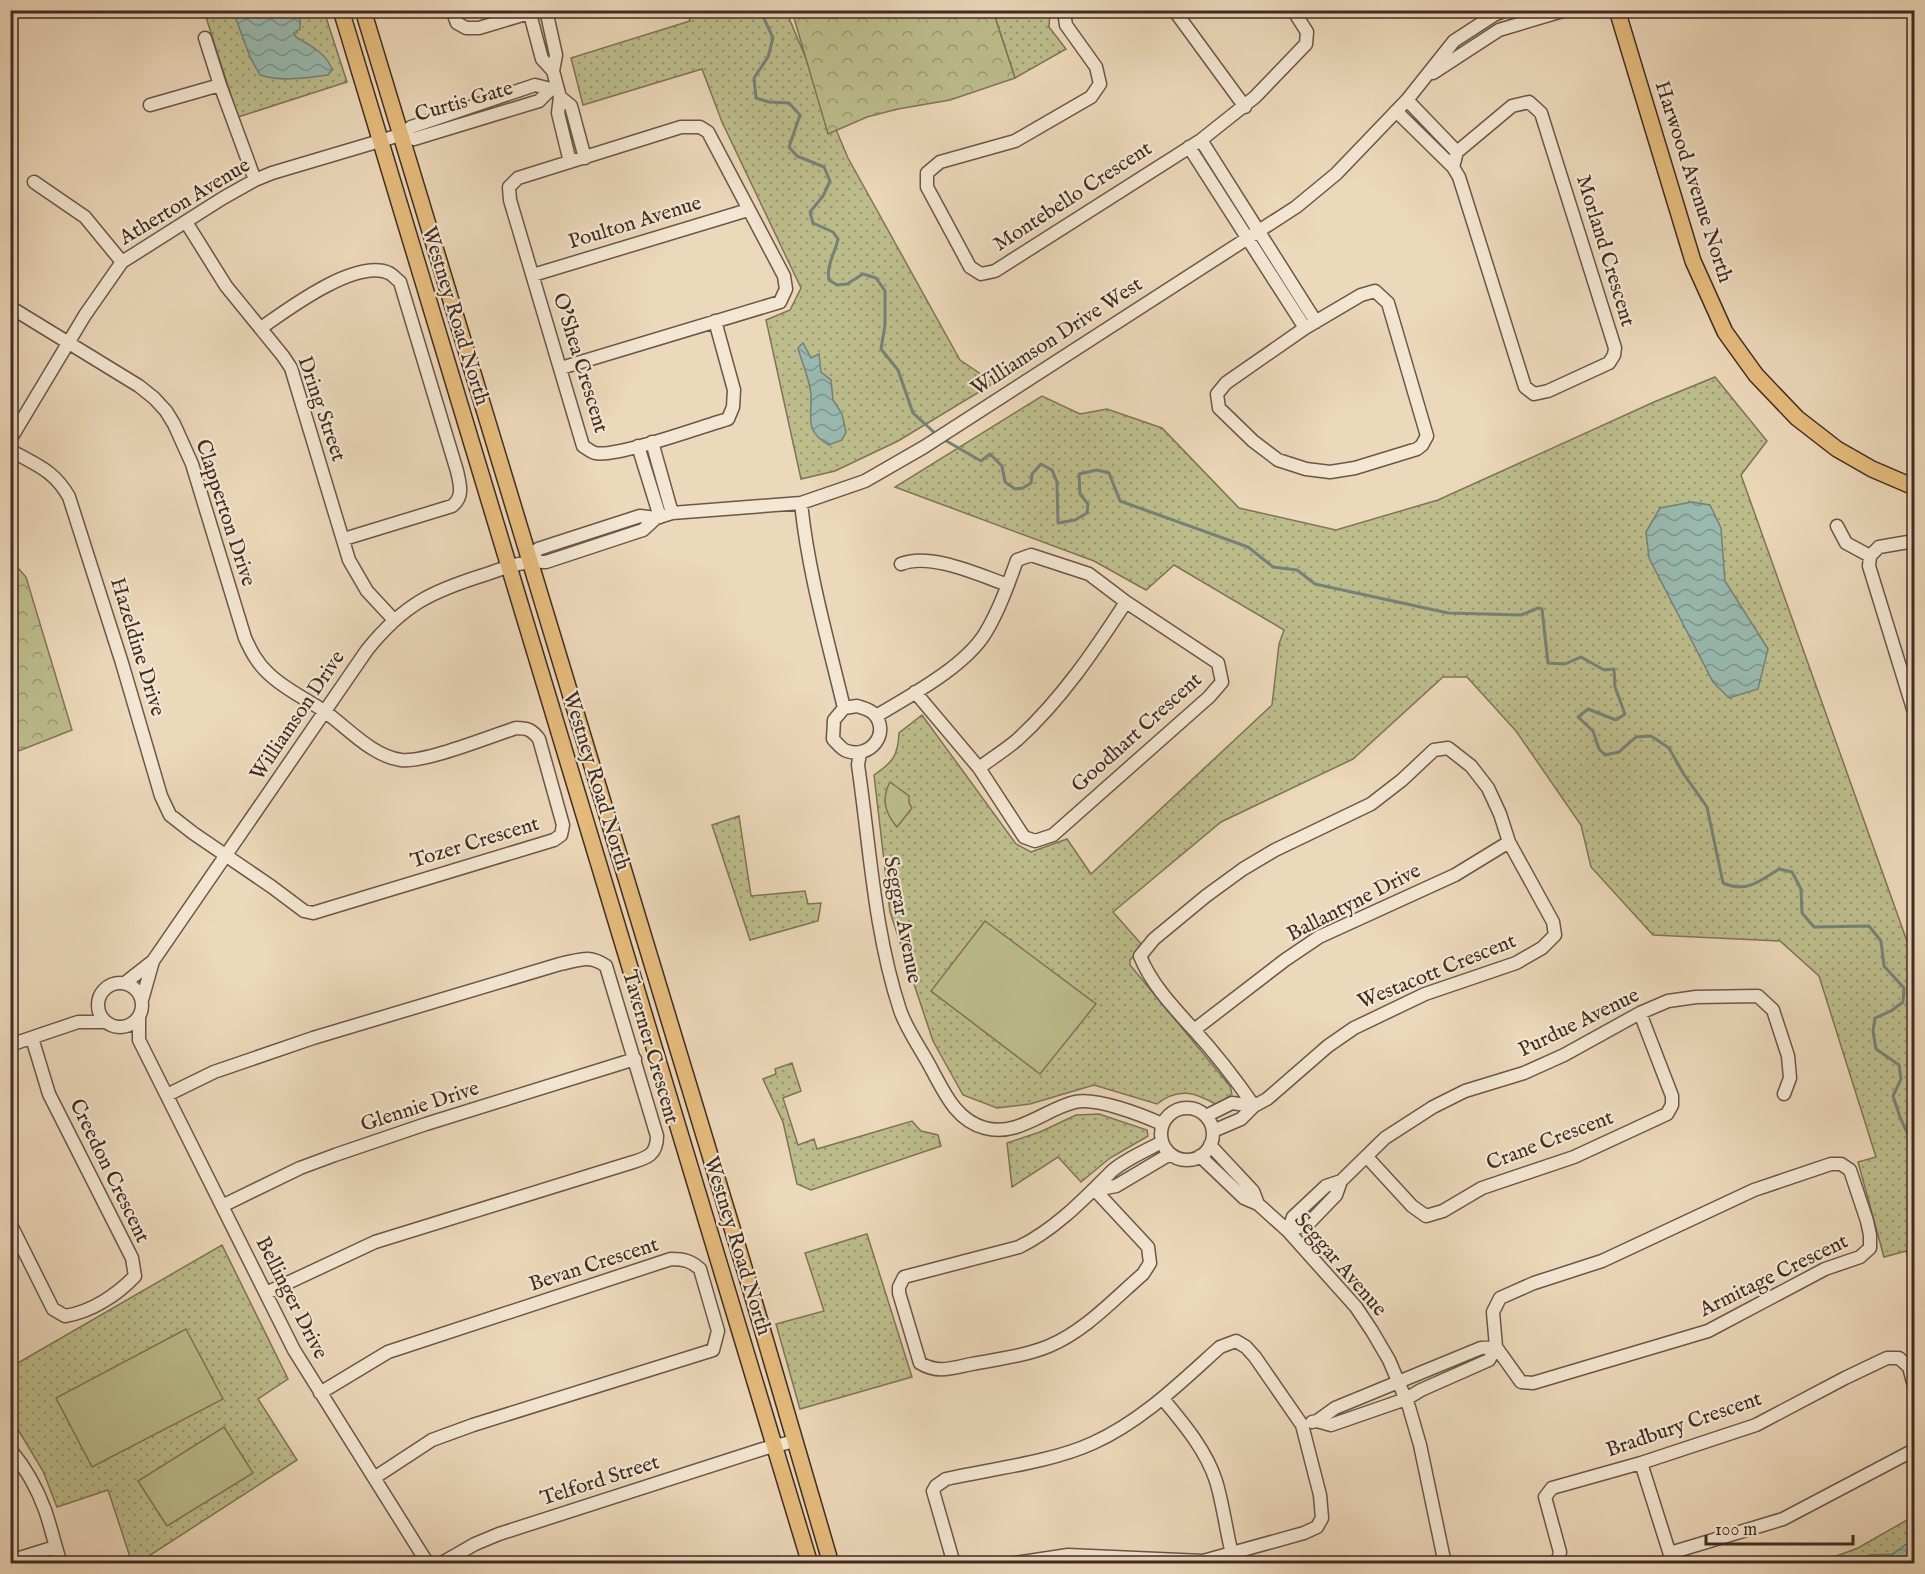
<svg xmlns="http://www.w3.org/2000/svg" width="1925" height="1574" viewBox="0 0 1925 1574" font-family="'IM FELL English',serif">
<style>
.green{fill:url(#green-dots);stroke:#7f7458;stroke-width:1.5}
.forest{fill:url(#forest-crowns);stroke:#7f7458;stroke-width:1.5}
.pitch{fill:#bdbd8c;stroke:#7f7458;stroke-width:1.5}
.water{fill:url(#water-waves);stroke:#768178;stroke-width:1.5}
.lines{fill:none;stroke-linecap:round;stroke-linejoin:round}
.stream{stroke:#768178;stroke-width:3}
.minor-casing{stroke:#6c5649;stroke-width:15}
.major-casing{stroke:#412b23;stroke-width:18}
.minor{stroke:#f3e6d2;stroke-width:12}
.major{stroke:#e6bc7d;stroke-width:15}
.labels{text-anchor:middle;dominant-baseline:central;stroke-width:4.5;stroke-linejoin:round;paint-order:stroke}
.street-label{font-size:21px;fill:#412b23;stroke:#f3e6d2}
</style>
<defs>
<pattern id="green-dots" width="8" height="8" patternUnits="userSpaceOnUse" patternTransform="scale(1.5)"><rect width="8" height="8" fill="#bdbd8c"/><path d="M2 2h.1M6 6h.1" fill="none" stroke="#9b9a72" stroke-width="1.8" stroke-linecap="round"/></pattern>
<pattern id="forest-crowns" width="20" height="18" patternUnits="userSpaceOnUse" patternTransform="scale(1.5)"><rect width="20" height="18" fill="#bdbd8c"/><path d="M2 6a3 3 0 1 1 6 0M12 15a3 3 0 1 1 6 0" fill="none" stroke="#9b9a72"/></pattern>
<pattern id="water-waves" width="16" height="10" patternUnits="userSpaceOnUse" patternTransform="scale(1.5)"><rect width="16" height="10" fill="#99bab0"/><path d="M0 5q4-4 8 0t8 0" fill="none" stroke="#7e978f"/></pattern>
</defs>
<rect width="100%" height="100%" fill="#ecd8ba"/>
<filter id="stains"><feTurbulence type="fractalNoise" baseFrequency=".00333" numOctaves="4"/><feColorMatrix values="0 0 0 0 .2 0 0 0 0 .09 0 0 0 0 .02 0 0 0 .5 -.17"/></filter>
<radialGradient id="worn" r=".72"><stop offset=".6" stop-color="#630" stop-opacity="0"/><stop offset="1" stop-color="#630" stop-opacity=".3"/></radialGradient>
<path class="green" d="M 204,11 L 324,11 L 347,82 L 238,117 Z
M 687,11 L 786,11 L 848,158 L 960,360 L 994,383 L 898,441 L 835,471 L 801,479 L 766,320 L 790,310 L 801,288 L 722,122 L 702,69 L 583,105 L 571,58 L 690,21 Z
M 993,11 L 1050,11 L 1049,27 L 1066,49 L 1015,78 Z
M 1715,377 L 1767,441 L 1741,475 L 1914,961 L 1914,1282 L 1906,1251 L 1884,1257 L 1858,1162 L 1876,1157 L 1819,976 L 1780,941 L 1653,935 L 1591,867 L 1581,825 L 1516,731 L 1467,677 L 1443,677 L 1353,759 L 1221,822 L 1113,912 L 1143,946 L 1130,960 L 1130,965 L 1230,1086 L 1232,1094 L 1217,1105 C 1195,1092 1178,1087 1157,1104 L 1094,1085 L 1030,1104 L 997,1108 L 963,1095 L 933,1041 L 890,912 L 874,775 C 893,762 898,756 899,733 L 922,715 L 1016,844 L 1031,852 L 1067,839 L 1091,874 L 1272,705 L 1279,644 L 1284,630 L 1174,565 L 1146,590 L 1094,561 L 895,487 L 1042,396 L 1080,414 L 1107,409 L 1162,428 L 1239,508 L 1336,530 L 1438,500 L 1654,402 Z
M 739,816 L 751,896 L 805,891 L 808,904 L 821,903 L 818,921 L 750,940 L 712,825 Z
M 792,1063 L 801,1091 L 783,1098 L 798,1145 L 814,1139 L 817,1149 L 912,1121 L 921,1131 L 938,1135 L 941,1146 L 811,1190 L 797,1184 L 783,1122 L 763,1079 L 776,1074 L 775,1069 Z
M 1099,1114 L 1147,1130 L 1148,1136 L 1110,1158 L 1081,1182 L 1058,1157 L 1012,1187 L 1007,1143 L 1040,1132 L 1076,1115 Z
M 867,1234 L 912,1377 L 800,1409 L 776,1324 L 824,1311 L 805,1253 Z
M 222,1245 L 288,1379 L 258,1399 L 297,1460 L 138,1563 L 132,1563 L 108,1490 L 57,1507 L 43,1471 L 11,1418 L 11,1367 Z
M 1914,1516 L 1914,1563 L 1815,1564 L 1858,1548 Z"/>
<path class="forest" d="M 792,11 L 993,11 L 1015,78 L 950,100 L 898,109 L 867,117 L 828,134 Z
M 11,560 L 26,577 L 72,730 L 11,754 Z"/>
<path class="pitch" d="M 890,782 L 909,796 L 909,803 L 912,808 L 897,827 C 885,813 881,799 890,782 Z
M 985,921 L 1096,1004 L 1040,1074 L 931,991 Z
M 186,1329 L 223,1399 L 92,1467 L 56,1398 Z
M 224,1427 L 253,1473 L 167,1526 L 138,1481 Z"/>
<path class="water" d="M 233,11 L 300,11 L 300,29 L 294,33 L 296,37 C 309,45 328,54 332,70 L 328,75 C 305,78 282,82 260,75 L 250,57 Z
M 803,343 L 811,358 L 819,354 L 821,372 L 831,380 L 833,400 L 842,414 L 846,432 L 842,440 L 829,445 C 804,431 812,419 811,395 C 810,380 802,363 798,348 Z
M 1692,502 L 1710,505 L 1721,528 L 1725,581 L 1768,649 L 1758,689 L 1729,698 L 1713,682 L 1649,558 L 1646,532 L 1660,508 Z
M 1914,1539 L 1914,1563 L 1855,1563 L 1869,1555 L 1892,1554 Z"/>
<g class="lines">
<path class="stream" d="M 760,10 L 773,38 L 768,57 L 754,78 L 756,98 L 769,102 L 789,103 L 800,115 L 789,147 L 797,156 L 824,167 L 830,181 L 823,196 L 810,212 L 813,223 L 833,232 L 838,239 C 835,253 826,266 829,280 L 837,285 L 847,284 L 863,274 L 876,278 L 885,291 L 885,325 L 881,349 L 898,370 L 913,413 L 937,435
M 943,439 L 981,461 L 990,454 L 1002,466 L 1005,482 L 1015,489 L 1023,488 L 1031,483 L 1032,474 L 1041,464 L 1052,470 L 1057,482 L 1058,523 L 1075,520 L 1087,513 L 1088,504 L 1080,494 L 1079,474 L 1097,470 L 1109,473 L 1120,501 L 1248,547 L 1273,567 L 1297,570 L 1315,584 L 1448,613 L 1521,615 L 1538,608 L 1542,609 L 1548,663 L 1565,664 L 1581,657 L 1604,670 L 1614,669 L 1615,687 L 1625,714 L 1616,720 L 1588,709 L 1578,717 L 1593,731 L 1599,749 L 1605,755 L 1619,752 L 1636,737 L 1651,736 L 1669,748 L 1683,773 L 1707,807 L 1723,883 C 1746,893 1759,882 1779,869 L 1792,872 L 1801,889 L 1802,913 L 1814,927 L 1869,926 L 1881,941 L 1884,966 L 1904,988 L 1903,1002 L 1891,1011 L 1875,1018 L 1873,1031 L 1876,1049 L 1899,1065 L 1901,1079 L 1893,1096 L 1900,1117 L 1911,1141 L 1911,1173 L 1914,1175"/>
<g class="minor-casing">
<path id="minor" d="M 452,10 L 457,23 L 466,28 L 479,28 L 539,10
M 546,10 L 556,55 L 553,71 L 560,97 L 558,113 L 570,162
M 1069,10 L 1065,18 L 1066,25 L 1096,67 L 1100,84 L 1091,97 L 1015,141 L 940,162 L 927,173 L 927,187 L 962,252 L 970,267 L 981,274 L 995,271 L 1201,140 L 1255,97 L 1306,44 L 1307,32 L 1293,10
M 1174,10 L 1245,107
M 530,14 L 542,59 L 553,71
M 205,38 L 220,85 L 255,180
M 1433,73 L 1499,30 L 1566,10
M 560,97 L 571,106 L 585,158
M 1407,100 L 1457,152
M 1529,102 L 1541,113 L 1615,348 L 1614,355 L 1609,363 L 1548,391 L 1534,394 L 1525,387 L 1459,177 L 1453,167 L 1457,152 L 1512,106 Z
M 150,105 L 220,85
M 1396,111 L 1453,167
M 400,135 L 414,139 L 539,101 L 551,89
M 1201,140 L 1316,322
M 1189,147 L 1305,328
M 34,182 L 85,217 L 122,262
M 186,222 L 226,286 L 283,356 L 291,368 L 349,560 L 367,591 L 394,620
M 533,275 L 748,210
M 1375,291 L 1388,303 L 1427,436 L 1422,445 L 1417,449 L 1355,468 L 1330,472 L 1306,469 L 1278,460 L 1253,441 L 1219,408 L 1217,394 L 1226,383 L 1305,328 L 1361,295 Z
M 10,307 L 139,386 L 154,398 L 166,411 L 174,424 L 192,464 L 245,638 C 251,651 257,663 268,673 C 284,689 305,698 324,711 C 348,728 372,756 401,760 C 425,763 491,736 516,728 C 528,728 532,730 539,739 L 563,825 L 561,835 L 554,840 L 313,913 L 304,911 L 272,887 L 193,833 L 170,815 L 161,796 L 122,663 L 69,497 C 54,470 36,465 10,450
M 261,328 C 288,309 356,258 389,273 C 393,275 396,279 400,282 L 457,471 C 460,484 464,497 452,506 L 344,539
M 561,368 L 780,302 L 786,289 L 784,276 L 708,132 L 700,127 L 681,127 L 518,178 L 509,187 L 510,200 L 583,446 C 586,448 591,452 595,453 C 616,458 703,426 728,419 L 733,407 L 734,390 L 715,321
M 10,440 L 85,315 L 122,262 L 223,198 L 255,180 L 272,173 L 400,135 L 411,127 L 535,85 L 551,89 L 557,88
M 652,442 L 672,513
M 638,446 L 660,517
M 801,503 C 808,572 828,641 844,708
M 1837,526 L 1846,543 L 1870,556
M 1914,541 L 1879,547 L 1870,556 L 1869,566 L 1914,712
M 530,561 L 538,549 L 640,516 L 656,518
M 901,564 C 930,552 979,575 1008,585
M 857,706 C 863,708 870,709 874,714 C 891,733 870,759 847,751 C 842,750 837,743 833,739 L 834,720 L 844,708 Z
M 876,716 C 910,696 966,666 986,632 C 999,610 1008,585 1017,560 L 1031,555 L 1089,574 L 1126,602 L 1218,663 L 1222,682 L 1209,697 L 1053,835 L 1035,841 L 1024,837 L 979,768 L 915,692
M 860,753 L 858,765 C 870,847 874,931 900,1010 C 906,1029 923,1052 932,1070 C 945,1094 957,1121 985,1128 C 1018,1137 1045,1109 1075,1102 C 1096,1097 1142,1115 1162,1124
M 979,768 C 991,759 1005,750 1017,740 C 1061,700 1094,651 1126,602
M98 1005a22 22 0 1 1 44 0a22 22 0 1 1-44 0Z
M 125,983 L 153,961 L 367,650 C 404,604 432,591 487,574 C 507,567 525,560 546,562 L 643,530 L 656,518 L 672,513 L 801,503 L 865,481 L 924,447 L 1296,207 L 1336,174 L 1407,100 L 1454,41 L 1494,15 L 1506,10
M 142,1000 L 153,961
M 139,1018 L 139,1040 L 294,1350 L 428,1564
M 1194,1030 L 1285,960 L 1319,937 L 1455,875 L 1509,842
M 10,1045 L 78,1022 L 106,1022
M 167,1095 L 214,1072 L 313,1038 L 560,964 C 580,960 589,954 606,966 L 657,1136 C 657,1155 647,1158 630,1163 L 375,1242 L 266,1293
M1161 1134a26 26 0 1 1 52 0a26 26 0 1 1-52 0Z
M 1206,1116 L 1232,1103 L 1254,1106
M 1213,1131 L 1241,1119 L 1254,1106 L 1267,1099 L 1328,1046 L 1354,1028 L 1425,994 L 1516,963 L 1542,948 L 1555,935 L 1553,922 L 1509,842 L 1500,814 L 1488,788 L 1471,766 L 1448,748 L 1434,750 L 1402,780 L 1371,804 L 1275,850 L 1243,869 L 1206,896 L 1154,939 L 1140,956 C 1151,984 1174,1008 1194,1030 C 1216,1054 1236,1080 1254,1106
M 1210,1145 L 1253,1191 L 1258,1204
M 1200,1156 L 1244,1198 L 1258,1204 L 1288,1231 L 1356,1307 L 1372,1331 L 1389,1360 L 1409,1407 L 1420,1445 L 1445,1564
M 1367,1157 L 1412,1206 L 1426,1216 L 1443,1211 L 1482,1188 L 1574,1157 L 1667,1114 L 1672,1105 L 1672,1096 L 1640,1013
M 1095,1190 L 1148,1247 L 1150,1263 L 1143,1274 C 1114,1299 1085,1331 1049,1346 C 1025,1356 998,1359 972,1364 C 952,1368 938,1374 920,1363 L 899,1293 L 899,1287 L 904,1277 L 1019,1247 C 1054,1230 1082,1201 1110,1173 C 1120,1162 1147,1150 1162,1142
M 1095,1190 L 1116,1186 L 1170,1154
M 222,1206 L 300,1168 L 335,1155 L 426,1124 L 635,1059
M 10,1223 L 53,1309 L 65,1316 C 91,1312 117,1295 135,1276 L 132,1258 L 49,1094 L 32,1038
M 1288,1231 L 1293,1217 L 1326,1186 L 1341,1181 L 1385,1138 L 1433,1107 L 1465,1091 L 1524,1073 L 1564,1055 L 1640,1013 L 1668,1001 L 1696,997 L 1758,996 L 1773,1010 L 1788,1056 L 1790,1078 L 1784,1094
M 1288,1231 L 1308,1224 L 1336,1195 L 1341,1181
M 320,1393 L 388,1352 L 671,1259 C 684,1259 691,1261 700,1269 L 718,1331 L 713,1350 L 473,1425 L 432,1440 L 374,1478
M 1163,1399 C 1183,1423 1206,1450 1216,1481 C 1223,1504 1226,1530 1232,1554
M 1317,1421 L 1331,1425 L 1406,1399 L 1421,1390 L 1489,1360 L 1496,1347 L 1493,1312 L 1500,1298 L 1534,1283 L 1602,1261 L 1754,1190 L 1831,1164 L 1841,1164 L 1850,1170 L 1867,1221 L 1870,1235 L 1870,1248 L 1860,1257 L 1825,1269 L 1708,1331 L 1533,1383 L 1521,1382 L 1496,1347
M 1312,1422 L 1317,1421 L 1335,1408 L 1481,1348 L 1496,1347
M 10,1449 C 25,1467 37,1488 45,1510 C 51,1527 55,1546 61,1564
M 1641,1463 L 1673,1564
M 1670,1553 L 1783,1519 L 1914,1450
M 10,1561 L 55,1547
M 440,1564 L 475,1544 L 499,1534 L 763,1449 L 795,1441
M 954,1564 L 933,1491 L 936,1486 L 946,1479 C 991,1469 1052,1462 1093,1443 C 1142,1421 1181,1382 1220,1347 L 1236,1341 L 1246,1347 L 1255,1357 L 1302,1425 L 1320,1495 L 1322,1518 L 1317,1527 L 1304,1533 L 1203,1561 L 1068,1555 L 1009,1564
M 1557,1564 L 1560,1552 L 1545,1497 L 1552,1488 L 1641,1463 L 1756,1425 L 1845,1378 L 1887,1358 L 1899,1358 L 1909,1367 L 1914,1386"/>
</g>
<g class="major-casing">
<path id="major" d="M 341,10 L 810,1564
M 363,10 L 749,1284 L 831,1564
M 1617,10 L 1693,261 L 1725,332 L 1756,375 L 1797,418 L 1837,449 L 1872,469 L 1914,487"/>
</g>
<use href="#minor" class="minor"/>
<use href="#major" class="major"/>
</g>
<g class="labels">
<g class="street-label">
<text transform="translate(464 102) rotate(-16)">Curtis Gate</text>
<text transform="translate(1693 182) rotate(72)">Harwood Avenue North</text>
<text transform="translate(1073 197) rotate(-33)">Montebello Crescent</text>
<text transform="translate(185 202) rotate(-31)">Atherton Avenue</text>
<text transform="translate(635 223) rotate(-17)">Poulton Avenue</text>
<text transform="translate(1605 251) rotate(73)">Morland Crescent</text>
<text transform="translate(455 316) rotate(73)">Westney Road North</text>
<text transform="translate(1057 337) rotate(-33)">Williamson Drive West</text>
<text transform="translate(580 363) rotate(73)">O'Shea Crescent</text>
<text transform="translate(321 409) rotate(71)">Dring Street</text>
<text transform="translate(225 513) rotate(72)">Clapperton Drive</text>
<text transform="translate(137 647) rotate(73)">Hazeldine Drive</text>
<text transform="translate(298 716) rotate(-56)">Williamson Drive</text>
<text transform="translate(1137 733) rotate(-42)">Goodhart Crescent</text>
<text transform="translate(596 781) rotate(73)">Westney Road North</text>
<text transform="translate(475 843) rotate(-17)">Tozer Crescent</text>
<text transform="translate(1354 903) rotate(-27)">Ballantyne Drive</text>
<text transform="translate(902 920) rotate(79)">Seggar Avenue</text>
<text transform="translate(1437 972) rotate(-22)">Westacott Crescent</text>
<text transform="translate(1579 1023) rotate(-26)">Purdue Avenue</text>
<text transform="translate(650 1047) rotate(74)">Taverner Crescent</text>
<text transform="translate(420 1107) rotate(-18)">Glennie Drive</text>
<text transform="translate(1550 1141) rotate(-21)">Crane Crescent</text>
<text transform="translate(109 1171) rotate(64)">Creedon Crescent</text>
<text transform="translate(737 1246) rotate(73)">Westney Road North</text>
<text transform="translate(594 1265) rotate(-18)">Bevan Crescent</text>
<text transform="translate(1340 1265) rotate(49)">Seggar Avenue</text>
<text transform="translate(1774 1276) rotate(-26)">Armitage Crescent</text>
<text transform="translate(291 1298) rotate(63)">Bellinger Drive</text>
<text transform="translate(1684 1425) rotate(-19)">Bradbury Crescent</text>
<text transform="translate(600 1481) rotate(-18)">Telford Street</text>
</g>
</g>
<rect width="1925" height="1574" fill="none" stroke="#ecd8ba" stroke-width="36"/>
<rect x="12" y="12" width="1901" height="1550" fill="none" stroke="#412b23" stroke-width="3"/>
<rect x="18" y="18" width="1889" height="1538" fill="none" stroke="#412b23" stroke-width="1.5"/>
<path d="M1706 1535v9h147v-9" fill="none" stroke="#412b23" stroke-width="3"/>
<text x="1715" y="1535" font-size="18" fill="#412b23" stroke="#f3e6d2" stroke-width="4.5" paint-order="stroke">100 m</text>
<rect width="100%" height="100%" filter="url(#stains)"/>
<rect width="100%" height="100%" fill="url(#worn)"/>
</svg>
